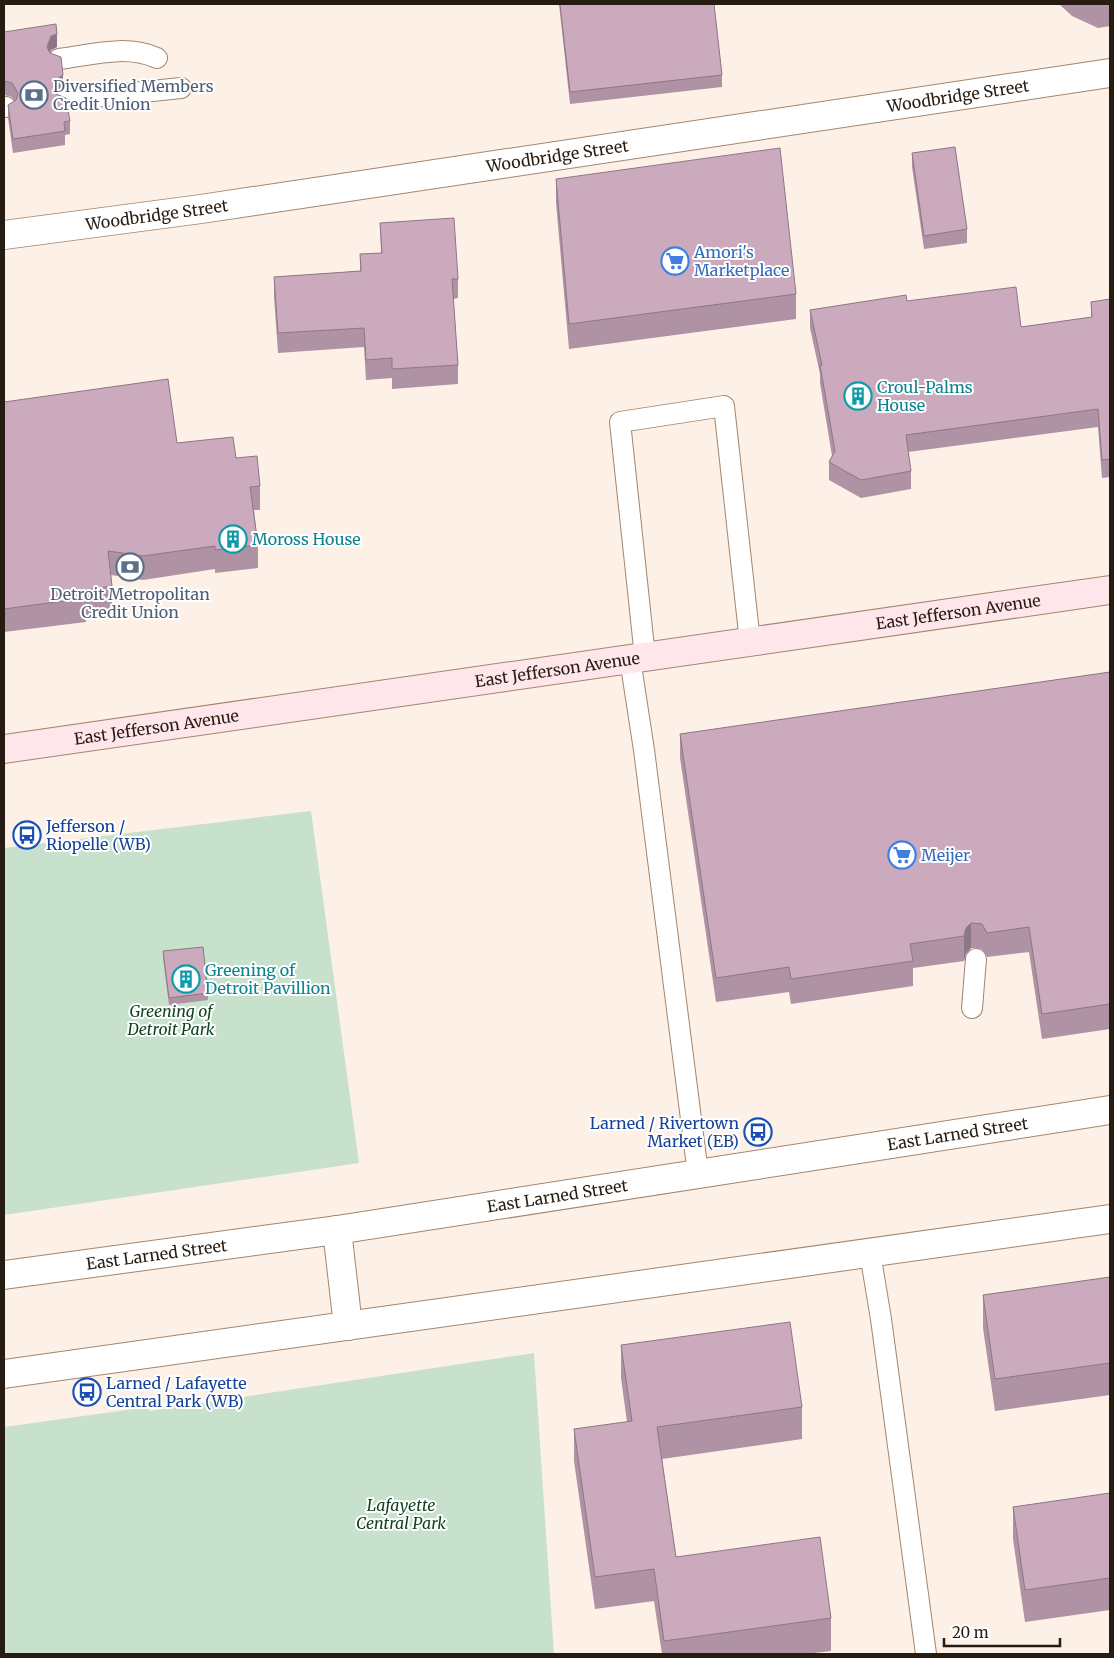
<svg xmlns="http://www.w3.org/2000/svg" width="1114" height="1658" viewBox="0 0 1114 1658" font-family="Merriweather,serif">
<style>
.green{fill:#c7e1cc}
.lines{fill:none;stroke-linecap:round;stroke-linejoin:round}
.service-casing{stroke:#a3866e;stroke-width:22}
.minor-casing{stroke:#a3866e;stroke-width:30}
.tertiary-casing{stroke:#a3866e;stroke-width:30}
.secondary-casing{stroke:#a3866e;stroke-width:30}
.service{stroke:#fff;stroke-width:20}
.minor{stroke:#fff;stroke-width:28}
.tertiary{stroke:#fff;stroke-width:28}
.secondary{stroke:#fee6eb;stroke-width:28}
.wall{fill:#af92a3}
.shaded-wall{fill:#8e7785}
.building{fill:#cbaabe;stroke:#8e7785}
.labels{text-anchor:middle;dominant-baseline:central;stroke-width:4;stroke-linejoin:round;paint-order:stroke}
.service-label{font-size:16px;fill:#4e5e75;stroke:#fff;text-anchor:start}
.street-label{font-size:16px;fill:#271c12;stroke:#fff}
.shop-label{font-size:16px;fill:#366cbe;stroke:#fff;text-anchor:start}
.culture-label{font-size:16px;fill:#0d838f;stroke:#fff;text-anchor:start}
.transit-label{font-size:16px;fill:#164399;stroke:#fff;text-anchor:start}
.park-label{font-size:16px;font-style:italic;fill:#114323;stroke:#fff}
</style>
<rect width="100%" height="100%" fill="#fdf0e6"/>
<path class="green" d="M 311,811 L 359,1163 L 4,1215 L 4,848 Z
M 534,1353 L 554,1654 L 4,1654 L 4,1427 L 148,1407 L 149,1411 Z"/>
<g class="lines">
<g class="service-casing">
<path id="service" d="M 59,59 C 91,55 126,44 157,58
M 65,100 L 181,88
M 4,107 L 6,107
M 645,657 L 620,422 L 724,406 L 750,642
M 630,659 L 644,750 L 698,1174
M 972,1008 L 976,959
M 870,1253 L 881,1319 L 926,1654"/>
</g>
<g class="minor-casing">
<g id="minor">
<path id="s1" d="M 4,235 L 201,209 L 1110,73"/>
</g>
</g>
<g class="tertiary-casing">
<g id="tertiary">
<path d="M 337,1230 L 348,1326"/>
<path id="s2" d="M 4,1275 L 337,1230 L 1110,1110"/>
<path d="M 4,1374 L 1110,1219"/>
</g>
</g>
<g class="secondary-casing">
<g id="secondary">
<path id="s3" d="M 4,749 L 1110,590"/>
</g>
</g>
<use href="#service" class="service"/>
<use href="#minor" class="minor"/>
<use href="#tertiary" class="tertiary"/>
<use href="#secondary" class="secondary"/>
</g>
<path class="wall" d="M 559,4 L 714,4 L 722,75 L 722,87 L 570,104 Z
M 1059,4 L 1110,4 L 1110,26 L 1098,28 L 1072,16 Z
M 4,32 L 57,47 L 51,50 L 50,53 L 63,88 L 56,94 L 70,121 L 70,134 L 65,135 L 65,145 L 13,153 L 8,118 L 8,105 L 14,101 L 12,97 L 4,95 Z
M 912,153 L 967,229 L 967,243 L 924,249 L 912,167 Z
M 556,179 L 796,294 L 796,319 L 569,349 L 556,203 Z
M 380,223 L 458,279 L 458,298 L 453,299 L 458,365 L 458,384 L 392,389 L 392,378 L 366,380 L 364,347 L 278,353 L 274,296 L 274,277 L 360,271 L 360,254 L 381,253 Z
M 1110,299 L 1110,477 L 1102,478 L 1098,427 L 908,452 L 911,471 L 911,489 L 861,498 L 829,480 L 829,462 L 832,456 L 820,383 L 820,374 L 810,328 L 810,310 L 907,301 L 1021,327 L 1091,317 L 1091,302 Z
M 4,402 L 177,443 L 236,458 L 260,486 L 260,510 L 254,510 L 258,545 L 258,568 L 215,573 L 215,569 L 143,580 L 111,575 L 112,586 L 112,610 L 91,613 L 91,618 L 86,619 L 86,622 L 4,632 Z
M 1110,672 L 1110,1029 L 1042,1039 L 1029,952 L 987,957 L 982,949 L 971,948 L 966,953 L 964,961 L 913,968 L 913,986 L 791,1004 L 789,992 L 716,1002 L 680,758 L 680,734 Z
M 163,951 L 208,993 L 208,1000 L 169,1005 L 163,958 Z
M 1110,1277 L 1110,1395 L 995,1411 L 983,1328 L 983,1295 Z
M 621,1345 L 802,1407 L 802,1439 L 662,1459 L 676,1557 L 831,1618 L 831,1651 L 805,1654 L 662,1654 L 654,1601 L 595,1609 L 574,1461 L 574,1429 L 627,1422 L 621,1378 Z
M 1110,1493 L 1110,1610 L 1025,1622 L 1013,1539 L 1013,1507 Z"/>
<path class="shaded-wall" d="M 57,34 L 57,47 L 51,50 L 47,60 L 47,47 L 51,36 Z
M 63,75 L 63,88 L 54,95 L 53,87 L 54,81 Z
M 971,923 L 971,948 L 966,953 L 964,961 L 964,936 L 966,928 Z"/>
<path class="building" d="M 560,4 L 714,4 L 722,75 L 570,92 Z
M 56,24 L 57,34 L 51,36 L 47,47 L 50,53 L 61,57 L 63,75 L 54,81 L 53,87 L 56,94 L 66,98 L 70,121 L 64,122 L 65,131 L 13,139 L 8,105 L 16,100 L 18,93 L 12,83 L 4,81 L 4,32 Z
M 955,147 L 967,229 L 924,236 L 912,153 Z
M 780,148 L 796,294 L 569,324 L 556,179 Z
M 454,218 L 458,279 L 452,279 L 458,365 L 392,369 L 392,358 L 366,360 L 364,328 L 278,333 L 274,277 L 361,271 L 360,254 L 382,253 L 380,223 Z
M 1016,287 L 1021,327 L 1092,317 L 1091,302 L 1110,299 L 1110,459 L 1102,460 L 1098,409 L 906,435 L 911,471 L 861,480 L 829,462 L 835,451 L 820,365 L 822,365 L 810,310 L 906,295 L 907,301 Z
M 168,379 L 177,443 L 233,437 L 236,458 L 257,456 L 260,486 L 250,487 L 258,545 L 215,550 L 215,546 L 143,556 L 108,551 L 112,586 L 91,589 L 91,595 L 86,595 L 86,598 L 4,609 L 4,402 Z
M 1110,672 L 1110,1004 L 1042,1014 L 1029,927 L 987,933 L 982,924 L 971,923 L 966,928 L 964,936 L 910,944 L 913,961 L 791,979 L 789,967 L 716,978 L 680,734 Z
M 203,947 L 208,993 L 169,998 L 163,951 Z
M 1110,1277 L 1110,1363 L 995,1379 L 983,1295 Z
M 790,1322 L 802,1407 L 657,1427 L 676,1557 L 820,1537 L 831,1618 L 664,1641 L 654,1569 L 595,1577 L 574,1429 L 632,1421 L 621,1345 Z
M 1110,1493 L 1110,1578 L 1025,1590 L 1013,1507 Z"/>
<defs>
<g id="bank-ring" transform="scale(1.4375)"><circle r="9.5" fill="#fff" stroke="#5c6f8a" stroke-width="1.5"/><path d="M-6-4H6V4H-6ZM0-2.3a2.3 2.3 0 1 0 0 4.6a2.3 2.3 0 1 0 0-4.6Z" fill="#5c6f8a"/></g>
<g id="supermarket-ring" transform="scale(1.4375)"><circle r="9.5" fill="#fff" stroke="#3f7fe0" stroke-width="1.5"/><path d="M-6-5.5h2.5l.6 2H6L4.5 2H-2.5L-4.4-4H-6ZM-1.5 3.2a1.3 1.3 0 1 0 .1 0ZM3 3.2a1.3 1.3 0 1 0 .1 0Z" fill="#3f7fe0"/></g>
<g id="building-ring" transform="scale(1.4375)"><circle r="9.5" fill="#fff" stroke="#0f9aa8" stroke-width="1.5"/><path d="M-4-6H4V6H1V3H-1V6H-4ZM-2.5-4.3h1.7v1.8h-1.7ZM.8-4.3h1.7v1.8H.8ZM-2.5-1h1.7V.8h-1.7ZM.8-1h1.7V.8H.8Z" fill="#0f9aa8"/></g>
<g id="bus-ring" transform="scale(1.4375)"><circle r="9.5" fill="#fff" stroke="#1a4fb4" stroke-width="1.5"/><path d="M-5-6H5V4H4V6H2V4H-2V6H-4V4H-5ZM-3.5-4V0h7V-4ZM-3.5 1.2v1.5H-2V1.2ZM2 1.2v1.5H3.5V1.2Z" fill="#1a4fb4"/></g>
</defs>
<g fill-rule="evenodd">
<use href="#bank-ring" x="34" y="95"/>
<use href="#supermarket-ring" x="675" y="261"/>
<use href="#building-ring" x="858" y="396"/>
<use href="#building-ring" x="233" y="539"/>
<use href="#bank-ring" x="130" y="567"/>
<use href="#bus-ring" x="27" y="835"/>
<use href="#supermarket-ring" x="902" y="855"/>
<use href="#building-ring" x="186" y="979"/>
<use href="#bus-ring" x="758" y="1132"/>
<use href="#bus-ring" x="87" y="1392"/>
</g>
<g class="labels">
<g class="service-label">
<text x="53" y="86">Diversified Members<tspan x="53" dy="18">Credit Union</tspan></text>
<text x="130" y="594" text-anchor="middle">Detroit Metropolitan<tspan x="130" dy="18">Credit Union</tspan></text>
</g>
<g class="street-label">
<text stroke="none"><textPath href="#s1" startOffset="964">Woodbridge Street</textPath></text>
<text stroke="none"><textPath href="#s1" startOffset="559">Woodbridge Street</textPath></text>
<text stroke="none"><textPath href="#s1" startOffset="154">Woodbridge Street</textPath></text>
<text stroke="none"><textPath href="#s3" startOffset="964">East Jefferson Avenue</textPath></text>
<text stroke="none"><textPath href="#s3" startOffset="559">East Jefferson Avenue</textPath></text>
<text stroke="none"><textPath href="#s3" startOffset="154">East Jefferson Avenue</textPath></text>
<text stroke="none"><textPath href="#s2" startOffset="964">East Larned Street</textPath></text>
<text stroke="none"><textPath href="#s2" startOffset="559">East Larned Street</textPath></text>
<text stroke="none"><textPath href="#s2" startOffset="154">East Larned Street</textPath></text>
</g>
<g class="shop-label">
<text x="694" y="252">Amori's<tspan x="694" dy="18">Marketplace</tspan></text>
<text x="921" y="855">Meijer</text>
</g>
<g class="culture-label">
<text x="877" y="387">Croul-Palms<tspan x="877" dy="18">House</tspan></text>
<text x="252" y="539">Moross House</text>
<text x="205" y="970">Greening of<tspan x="205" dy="18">Detroit Pavillion</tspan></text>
</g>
<g class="transit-label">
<text x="46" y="826">Jefferson /<tspan x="46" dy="18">Riopelle (WB)</tspan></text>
<text x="739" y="1123" text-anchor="end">Larned / Rivertown<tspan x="739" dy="18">Market (EB)</tspan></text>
<text x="106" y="1383">Larned / Lafayette<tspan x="106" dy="18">Central Park (WB)</tspan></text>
</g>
<g class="park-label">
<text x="171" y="1011">Greening of<tspan x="171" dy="18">Detroit Park</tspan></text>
<text x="401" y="1505">Lafayette<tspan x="401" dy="18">Central Park</tspan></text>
</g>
</g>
<rect width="1114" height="1658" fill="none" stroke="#271c12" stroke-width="10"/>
<path d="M944 1638v8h116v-8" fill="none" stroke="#271c12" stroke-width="2.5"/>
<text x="952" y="1638" font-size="15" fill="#271c12" stroke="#ffffff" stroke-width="4" paint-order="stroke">20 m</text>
</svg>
